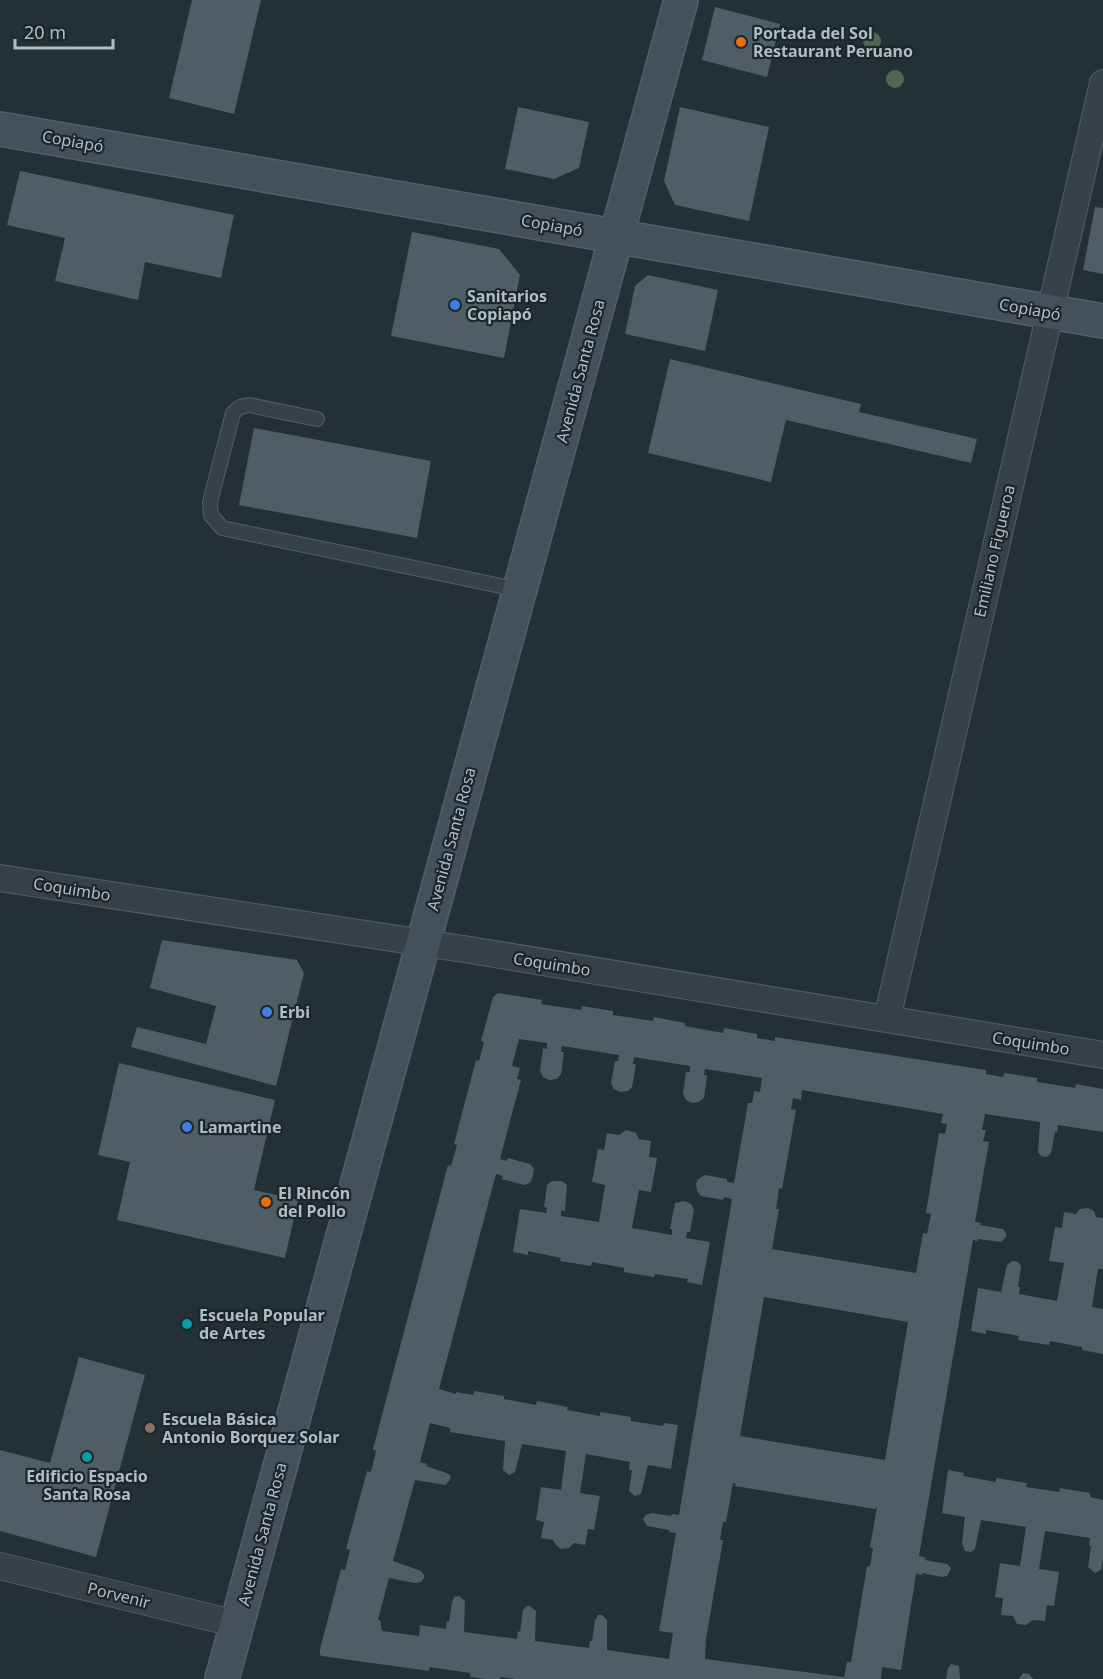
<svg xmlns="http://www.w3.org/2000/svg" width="1103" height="1679" viewBox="0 0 1103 1679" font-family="'Noto Sans',sans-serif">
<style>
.building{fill:#4f5d65;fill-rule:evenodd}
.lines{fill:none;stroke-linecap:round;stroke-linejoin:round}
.lane-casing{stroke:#555f65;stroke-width:16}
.street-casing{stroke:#555f65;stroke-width:28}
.secondary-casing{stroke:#555f65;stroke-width:36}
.lane{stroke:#374147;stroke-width:14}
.street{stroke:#374147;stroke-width:26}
.secondary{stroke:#45515a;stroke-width:33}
.tree{fill:#4e6858}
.food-dot{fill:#e8710a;stroke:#1c262c;stroke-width:2}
.shop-dot{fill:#3f7fe0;stroke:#1c262c;stroke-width:2}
.culture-dot{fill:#0f9aa8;stroke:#1c262c;stroke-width:2}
.education-dot{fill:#8d6e63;stroke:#1c262c;stroke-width:2}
.labels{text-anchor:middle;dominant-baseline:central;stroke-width:4.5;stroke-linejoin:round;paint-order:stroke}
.poi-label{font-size:16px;font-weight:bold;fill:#b2bcc3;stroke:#1c262c;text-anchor:start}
.street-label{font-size:16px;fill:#b2bcc3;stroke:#1c262c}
</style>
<rect width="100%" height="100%" fill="#233036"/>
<path class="building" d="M 192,0 L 261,0 L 234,114 L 169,98 Z
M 715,7 L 780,24 L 767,77 L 702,60 Z
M 518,107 L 589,122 L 579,168 L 554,179 L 505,169 Z
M 680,107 L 769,127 L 749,221 L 675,205 L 664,181 Z
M 20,171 L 234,215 L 221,278 L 145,262 L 138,300 L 55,281 L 65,238 L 7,225 Z
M 1095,207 L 1103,208 L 1103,274 L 1083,270 Z
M 412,232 L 499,249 L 520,275 L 504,358 L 391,336 Z
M 648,275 L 718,290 L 705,351 L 625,334 L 635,286 Z
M 670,359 L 861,404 L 859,412 L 977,439 L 971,463 L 786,420 L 771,482 L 648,453 Z
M 254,428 L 431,461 L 417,538 L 239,505 Z
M 162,940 L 297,960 L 304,973 L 276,1086 L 131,1047 L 137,1027 L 206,1044 L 216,1006 L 150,988 Z
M 498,993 L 542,1000 L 541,1004 L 581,1010 L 582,1006 L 613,1011 L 613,1015 L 653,1021 L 654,1017 L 685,1023 L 685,1026 L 723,1033 L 724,1028 L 757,1034 L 757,1038 L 775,1041 L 775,1037 L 986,1070 L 986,1074 L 1003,1077 L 1004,1073 L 1037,1078 L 1037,1082 L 1075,1088 L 1076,1084 L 1103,1089 L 1103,1132 L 1058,1125 L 1057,1132 L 1055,1132 L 1051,1153 L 1047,1157 L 1041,1156 L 1038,1152 L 1040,1122 L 985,1114 L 982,1130 L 986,1130 L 983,1141 L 989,1142 L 975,1222 L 981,1223 L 980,1225 L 1003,1229 L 1006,1233 L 1006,1237 L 1001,1242 L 978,1239 L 978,1241 L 973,1240 L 919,1556 L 926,1558 L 925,1560 L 947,1564 L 951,1568 L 950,1571 L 947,1576 L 942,1577 L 922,1573 L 922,1575 L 916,1574 L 901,1670 L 882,1667 L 881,1679 L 515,1679 L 500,1677 L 500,1679 L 486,1679 L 470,1677 L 470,1673 L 430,1667 L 429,1671 L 322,1656 L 320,1655 L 320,1649 L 341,1569 L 345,1570 L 350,1550 L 346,1549 L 367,1471 L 371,1472 L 376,1451 L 373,1449 L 448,1165 L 451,1166 L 457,1145 L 454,1144 L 476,1060 L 479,1061 L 484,1042 L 481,1041 L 493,997 ZM 519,1039 L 547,1043 L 547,1049 L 543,1048 L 540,1071 L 543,1077 L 549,1080 L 557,1079 L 561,1074 L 564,1052 L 561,1052 L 562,1046 L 619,1055 L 618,1061 L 615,1061 L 611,1083 L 614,1089 L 621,1092 L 628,1091 L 632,1087 L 636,1064 L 633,1064 L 634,1057 L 690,1066 L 690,1072 L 686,1072 L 683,1094 L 686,1100 L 692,1103 L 699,1102 L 704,1098 L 707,1075 L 704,1075 L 705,1069 L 762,1078 L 760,1092 L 754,1091 L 752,1103 L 748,1103 L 734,1183 L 727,1182 L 727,1179 L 705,1175 L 698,1179 L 696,1184 L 697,1191 L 701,1196 L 723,1200 L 724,1197 L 732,1199 L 679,1515 L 672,1514 L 671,1516 L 652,1513 L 646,1515 L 643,1519 L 647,1526 L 669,1530 L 669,1532 L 676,1533 L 659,1631 L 673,1633 L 669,1659 L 607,1650 L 607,1620 L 602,1615 L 598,1615 L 595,1620 L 592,1641 L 590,1641 L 589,1648 L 535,1641 L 536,1611 L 530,1606 L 527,1606 L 523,1610 L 520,1632 L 518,1631 L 517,1639 L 464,1632 L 465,1601 L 459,1596 L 454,1597 L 452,1602 L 449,1622 L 447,1621 L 446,1629 L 420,1625 L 419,1636 L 382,1631 L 380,1620 L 378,1620 L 389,1578 L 415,1583 L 421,1582 L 424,1578 L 424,1575 L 421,1571 L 393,1561 L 415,1480 L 445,1485 L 450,1480 L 451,1476 L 447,1473 L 426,1466 L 427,1464 L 420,1462 L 430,1423 L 450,1428 L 450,1432 L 505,1441 L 503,1470 L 509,1475 L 515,1472 L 522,1444 L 566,1451 L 561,1490 L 541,1487 L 536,1520 L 544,1522 L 541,1538 L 553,1540 L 556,1545 L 561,1549 L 569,1548 L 574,1543 L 585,1545 L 588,1529 L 594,1530 L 600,1496 L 580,1493 L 586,1454 L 630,1462 L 629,1470 L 632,1470 L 629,1491 L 635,1496 L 641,1494 L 648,1465 L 671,1469 L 678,1425 L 664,1423 L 663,1426 L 631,1421 L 631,1417 L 600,1412 L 600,1416 L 567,1410 L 568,1407 L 537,1401 L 536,1405 L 504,1399 L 504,1396 L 474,1391 L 473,1395 L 456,1392 L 456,1394 L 439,1389 L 496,1174 L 503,1176 L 502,1179 L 524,1185 L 530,1183 L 533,1176 L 534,1169 L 530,1164 L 508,1158 L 506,1161 L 500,1159 L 521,1080 L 517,1079 L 520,1068 L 512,1066 ZM 802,1090 L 943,1114 L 941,1123 L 947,1124 L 945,1134 L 939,1133 L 926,1213 L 931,1214 L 927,1234 L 923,1233 L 916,1273 L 772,1249 L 779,1209 L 776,1209 L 779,1188 L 782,1189 L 796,1110 L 791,1109 L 793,1098 L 801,1100 ZM 764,1297 L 908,1322 L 885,1460 L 740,1436 ZM 733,1483 L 736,1484 L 735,1486 L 875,1509 L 877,1507 L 870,1547 L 873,1548 L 870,1567 L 867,1566 L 851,1662 L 847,1662 L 844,1677 L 705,1659 L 706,1639 L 723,1540 L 720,1540 L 723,1522 L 726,1522 Z
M 119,1063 L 275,1100 L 254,1190 L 298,1200 L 285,1258 L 117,1220 L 130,1162 L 98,1155 Z
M 626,1130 L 636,1133 L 639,1139 L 651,1141 L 649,1157 L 657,1158 L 651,1192 L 639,1190 L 632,1228 L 672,1235 L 672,1229 L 670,1229 L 675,1203 L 684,1201 L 691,1204 L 694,1210 L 690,1232 L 687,1232 L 686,1238 L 710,1242 L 702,1285 L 687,1282 L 688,1279 L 655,1274 L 654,1277 L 624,1272 L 624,1268 L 592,1262 L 591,1266 L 560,1261 L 561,1258 L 528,1251 L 528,1255 L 513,1252 L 520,1209 L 546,1213 L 547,1208 L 544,1207 L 547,1185 L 552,1181 L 562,1181 L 567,1185 L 565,1211 L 561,1210 L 561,1216 L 599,1222 L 605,1185 L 592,1182 L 598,1149 L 604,1150 L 607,1133 L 619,1135 Z
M 1088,1208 L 1094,1211 L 1096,1217 L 1103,1218 L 1103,1269 L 1098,1269 L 1092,1307 L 1103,1309 L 1103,1354 L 1082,1350 L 1082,1347 L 1050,1341 L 1049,1345 L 1018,1340 L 1019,1336 L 986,1330 L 986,1334 L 971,1331 L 978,1288 L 1001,1292 L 1007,1265 L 1012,1261 L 1018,1262 L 1021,1266 L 1018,1287 L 1020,1287 L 1019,1294 L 1057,1301 L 1064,1263 L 1049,1261 L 1055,1227 L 1062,1228 L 1064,1212 L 1076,1214 L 1080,1209 Z
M 79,1357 L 145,1375 L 96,1557 L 0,1531 L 0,1450 L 50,1463 Z
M 948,1470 L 964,1473 L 963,1476 L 996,1482 L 996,1478 L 1027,1483 L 1026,1487 L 1059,1492 L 1060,1488 L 1090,1493 L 1090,1497 L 1103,1500 L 1103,1559 L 1101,1570 L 1095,1573 L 1088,1567 L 1091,1546 L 1089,1546 L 1090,1538 L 1045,1531 L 1039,1569 L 1059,1572 L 1054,1606 L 1047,1605 L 1045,1621 L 1033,1620 L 1026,1625 L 1017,1624 L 1013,1616 L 1001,1615 L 1003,1598 L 995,1597 L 1000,1563 L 1020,1566 L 1026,1527 L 981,1520 L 975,1549 L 971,1552 L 965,1551 L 962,1543 L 965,1517 L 942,1513 Z
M 951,1664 L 959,1666 L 960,1679 L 946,1679 L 948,1668 Z
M 1023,1673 L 1029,1674 L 1033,1679 L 1019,1679 Z"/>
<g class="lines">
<g class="lane-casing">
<path id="lane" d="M 317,419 L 249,405 L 240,407 L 233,413 L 210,502 L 211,515 L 222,528 L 520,590"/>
</g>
<g class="street-casing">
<path id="street" d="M 0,878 L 470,950 L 1103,1055
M 887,1019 L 1103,83
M 0,1566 L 237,1624"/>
</g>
<g class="secondary-casing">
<path id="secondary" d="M 0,129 L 1103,321
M 222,1679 L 681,0"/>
</g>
<use href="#lane" class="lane"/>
<use href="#street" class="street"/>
<use href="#secondary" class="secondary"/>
</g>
<g class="tree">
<circle cx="872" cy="41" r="9"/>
<circle cx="895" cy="79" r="9"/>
</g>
<g class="food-dot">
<circle cx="741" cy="42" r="6"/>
<circle cx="266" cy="1202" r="6"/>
</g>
<g class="shop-dot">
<circle cx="455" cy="305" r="6"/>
<circle cx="267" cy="1012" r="6"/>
<circle cx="187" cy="1127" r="6"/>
</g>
<g class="culture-dot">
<circle cx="187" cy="1324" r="6"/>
<circle cx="87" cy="1457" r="6"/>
</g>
<circle class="education-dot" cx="150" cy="1428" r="6"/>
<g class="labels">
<g class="poi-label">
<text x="753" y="33">Portada del Sol<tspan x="753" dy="18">Restaurant Peruano</tspan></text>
<text x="467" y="296">Sanitarios<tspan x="467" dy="18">Copiapó</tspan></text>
<text x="279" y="1012">Erbi</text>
<text x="199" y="1127">Lamartine</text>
<text x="278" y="1193">El Rincón<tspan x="278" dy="18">del Pollo</tspan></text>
<text x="199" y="1315">Escuela Popular<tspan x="199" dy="18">de Artes</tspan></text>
<text x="162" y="1419">Escuela Básica<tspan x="162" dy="18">Antonio Borquez Solar</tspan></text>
<text x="87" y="1476" text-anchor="middle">Edificio Espacio<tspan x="87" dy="18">Santa Rosa</tspan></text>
</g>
<g class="street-label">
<text transform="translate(73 141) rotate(10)">Copiapó</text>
<text transform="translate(552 225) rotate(10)">Copiapó</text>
<text transform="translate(1030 309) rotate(10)">Copiapó</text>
<text transform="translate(580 371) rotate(-75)">Avenida Santa Rosa</text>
<text transform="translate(994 551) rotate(-77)">Emiliano Figueroa</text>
<text transform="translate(451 839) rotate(-75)">Avenida Santa Rosa</text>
<text transform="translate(72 889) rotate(9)">Coquimbo</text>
<text transform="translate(552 964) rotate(9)">Coquimbo</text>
<text transform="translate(1031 1043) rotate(9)">Coquimbo</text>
<text transform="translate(262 1534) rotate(-75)">Avenida Santa Rosa</text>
<text transform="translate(119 1595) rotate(14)">Porvenir</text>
</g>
</g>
<path d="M15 39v9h98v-9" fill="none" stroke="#b2bcc3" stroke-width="3"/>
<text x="24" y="39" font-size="18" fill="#b2bcc3" stroke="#1c262c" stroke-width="4.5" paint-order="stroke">20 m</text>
</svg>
